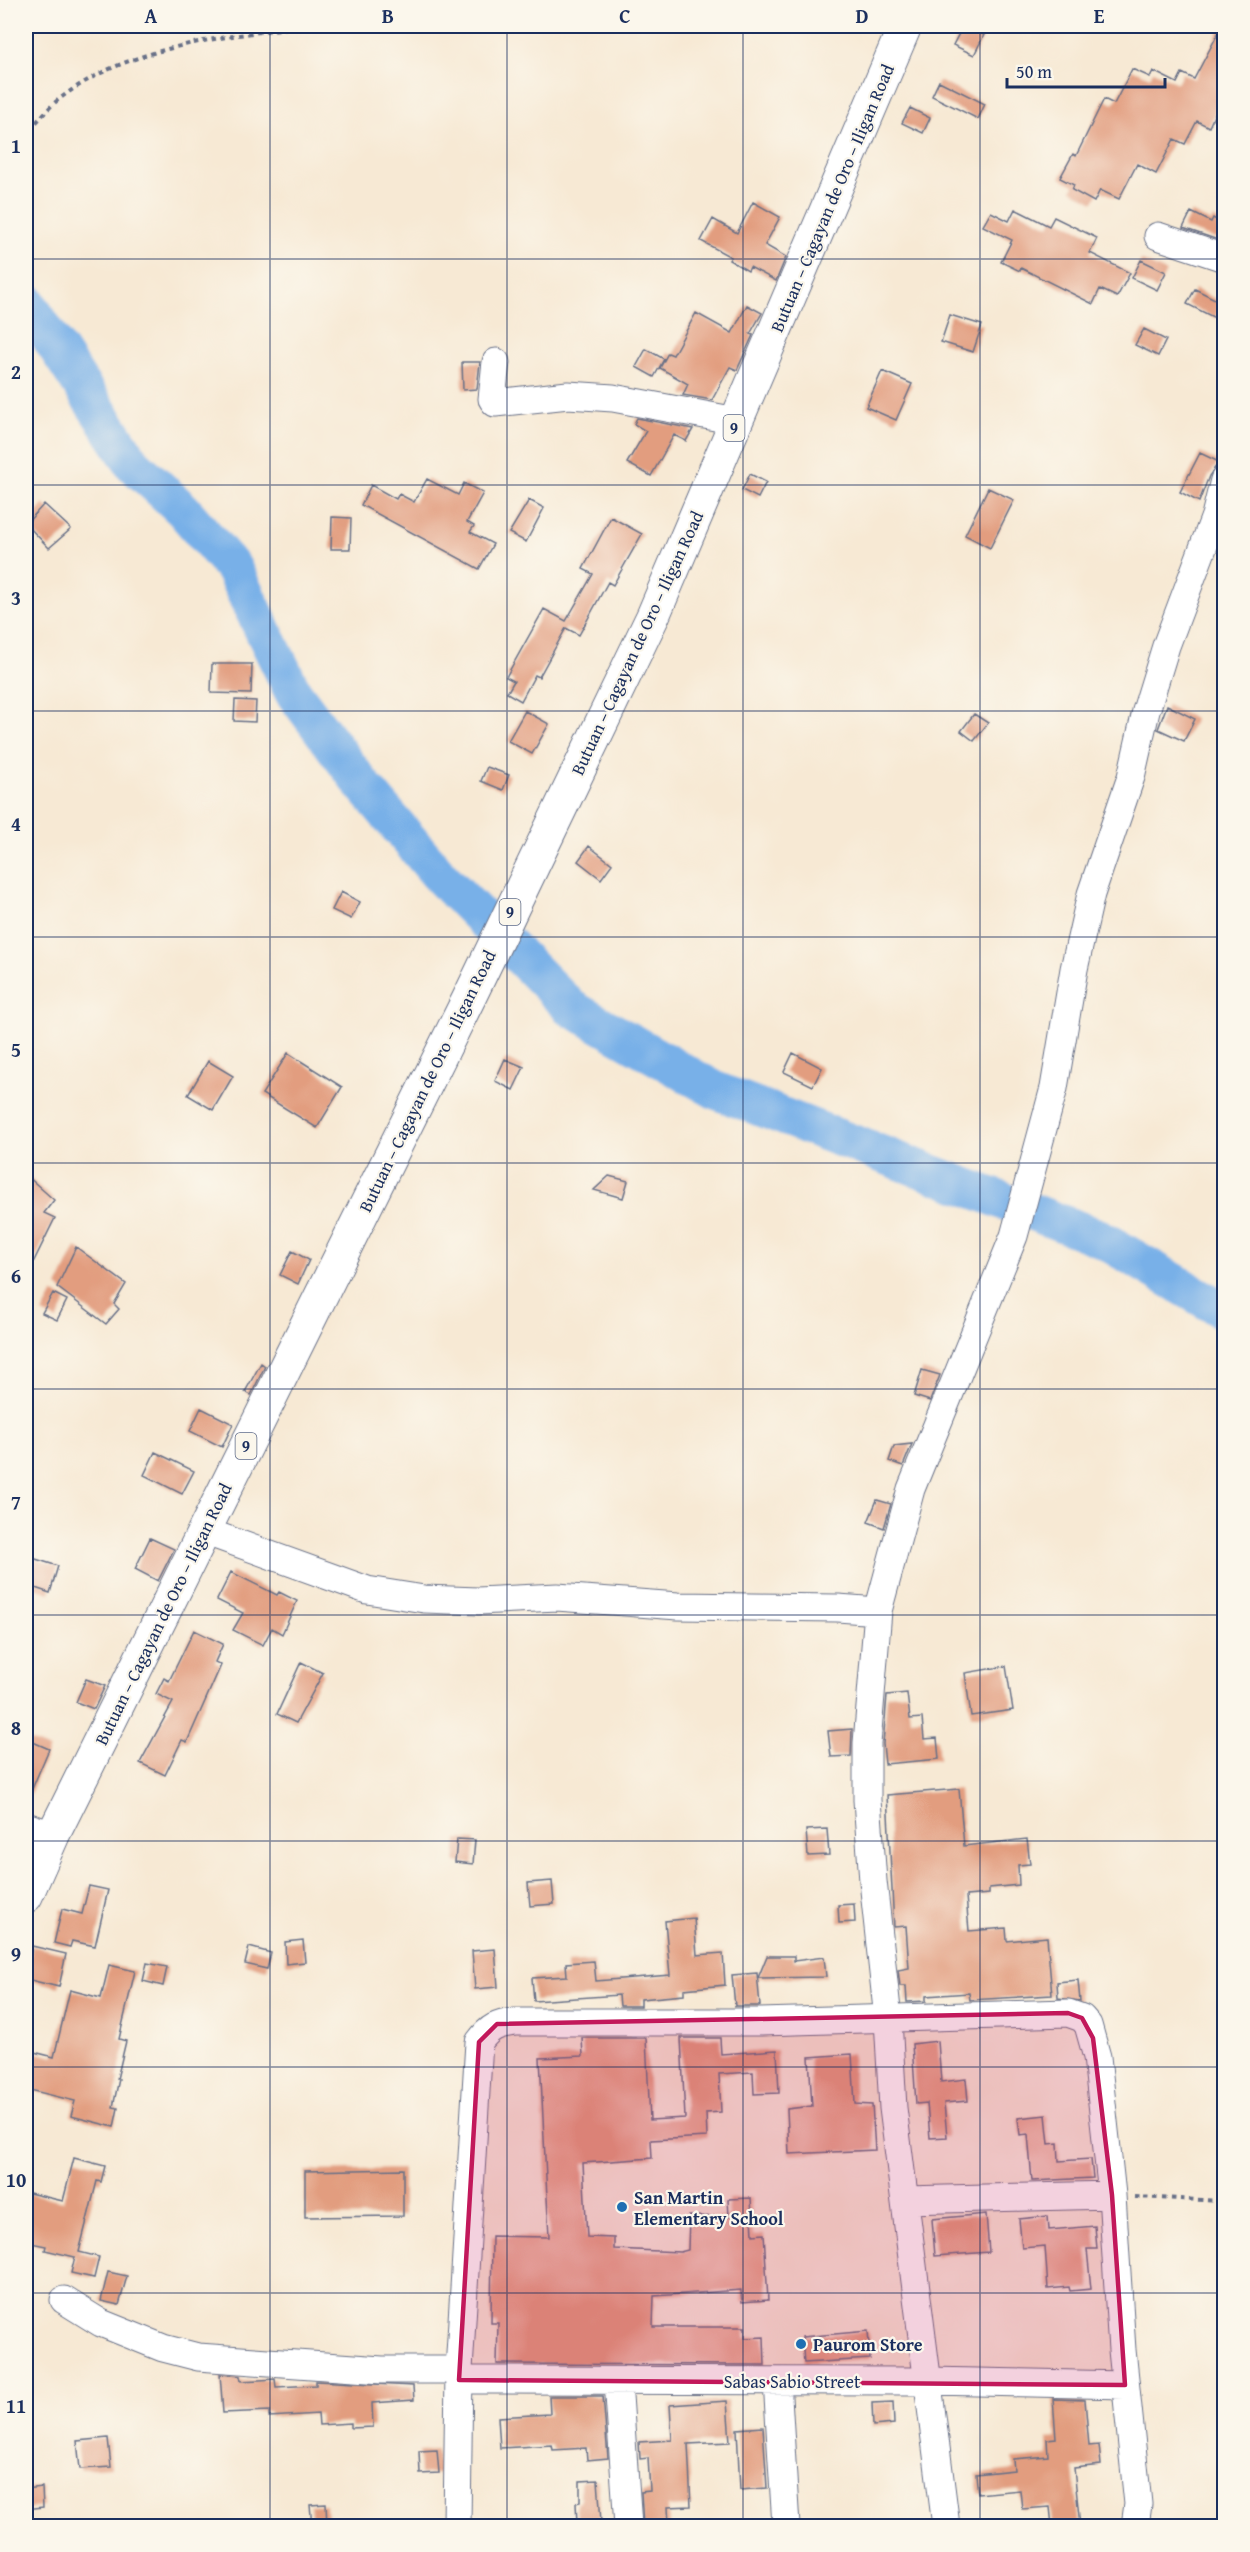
<svg xmlns="http://www.w3.org/2000/svg" width="1250" height="2552" viewBox="0 0 1250 2552" font-family="'Gentium Book Plus',serif">
<style>
.lines{fill:none;stroke-linecap:round;stroke-linejoin:round}
.river{stroke:#78b0e8;stroke-width:38}
.building{fill:#e29d7f}
.minor-casing{stroke:#687087;stroke-width:29}
.highway-casing{stroke:#687087;stroke-width:35}
.path{stroke:#687087;stroke-width:4;stroke-dasharray:4.5 4.5;stroke-linecap:butt}
.minor{stroke:#fff;stroke-width:27}
.highway{stroke:#fff;stroke-width:33}
.marked{fill:#c2185b;fill-opacity:0.2;stroke:#c2185b;stroke-width:4.5;stroke-linejoin:round}
.grid{fill:none;stroke:#1b2f5e;stroke-width:1.5;stroke-opacity:0.55}
.poi-dot{fill:#1f6fb2;stroke:#fbf7ec;stroke-width:2}
.labels{text-anchor:middle;dominant-baseline:central;stroke-width:4.5;stroke-linejoin:round;paint-order:stroke}
.shield{fill:#fbf7ec;stroke:#5e6b89;stroke-width:1.5}
.shield-label{font-size:16px;font-weight:bold;fill:#1b2f5e}
.street-label{font-size:18px;fill:#1b2f5e;stroke:#fbf7ec}
.poi-label{font-size:18px;font-weight:bold;fill:#1b2f5e;stroke:#fbf7ec;text-anchor:start}
.neatline{fill:none;stroke:#1b2f5e;stroke-width:2}
.grid-label{font-size:20px;text-anchor:middle;font-weight:bold;fill:#1b2f5e}
</style>
<rect width="100%" height="100%" fill="#fbf7ec"/>
<filter id="ink" filterUnits="userSpaceOnUse"><feTurbulence type="fractalNoise" baseFrequency=".0167" numOctaves="2"/><feDisplacementMap in="SourceGraphic" scale="12" xChannelSelector="R" yChannelSelector="G"/><feConvolveMatrix kernelMatrix="1 2 1 2 8 2 1 2 1" color-interpolation-filters="sRGB"/></filter>
<filter id="wash" filterUnits="userSpaceOnUse"><feTurbulence type="fractalNoise" baseFrequency=".008" numOctaves="4" result="noise"/><feDisplacementMap in="SourceGraphic" scale="24" xChannelSelector="R" yChannelSelector="G"/><feGaussianBlur stdDeviation="1.35" result="paint"/><feColorMatrix in="noise" values="0 0 0 0 0 0 0 0 0 0 0 0 0 0 0 0 0 1.4 0 .05"/><feComposite in="paint" operator="in"/></filter>
<g filter="url(#wash)">
<rect width="100%" height="100%" fill="#f7e9d4"/>
<g class="lines">
<path class="river" d="M 26,301 L 133,464 L 183,510 L 233,568 L 293,692 L 361,783 L 439,875 L 571,1008 L 717,1091 L 1100,1238 L 1224,1311"/>
</g>
<g id="blocks">
<path class="building" d="M 963,26 L 984,35 L 974,55 L 953,45 Z
M 1222,26 L 1224,26 L 1224,115 L 1216,111 L 1209,127 L 1197,121 L 1185,144 L 1174,139 L 1156,174 L 1137,164 L 1119,199 L 1100,190 L 1094,202 L 1072,190 L 1074,185 L 1060,178 L 1073,154 L 1076,156 L 1104,99 L 1114,104 L 1132,69 L 1150,77 L 1153,71 L 1177,83 L 1182,73 L 1194,79 Z
M 939,81 L 985,104 L 978,119 L 932,96 Z
M 910,108 L 930,118 L 923,133 L 902,123 Z
M 753,202 L 780,217 L 765,245 L 786,257 L 776,281 L 750,267 L 748,271 L 729,260 L 731,257 L 701,241 L 713,219 L 737,233 Z
M 1015,209 L 1049,226 L 1054,217 L 1097,238 L 1090,253 L 1130,273 L 1117,297 L 1100,289 L 1093,304 L 1021,268 L 1020,271 L 1001,262 L 1012,240 L 983,226 L 991,212 L 1009,221 Z
M 1191,212 L 1211,222 L 1213,218 L 1224,224 L 1224,242 L 1183,228 Z
M 1141,260 L 1166,272 L 1157,290 L 1132,278 Z
M 1195,289 L 1223,303 L 1215,318 L 1187,304 Z
M 747,305 L 762,313 L 750,334 L 753,335 L 737,370 L 730,367 L 712,400 L 683,395 L 688,384 L 660,368 L 668,353 L 673,355 L 696,313 L 732,333 Z
M 950,315 L 982,325 L 973,352 L 941,342 Z
M 1144,329 L 1166,340 L 1158,356 L 1135,345 Z
M 646,349 L 664,359 L 654,377 L 636,367 Z
M 462,362 L 480,362 L 477,389 L 463,390 Z
M 882,371 L 912,384 L 896,420 L 866,407 Z
M 637,418 L 693,429 L 686,441 L 674,435 L 651,476 L 627,463 L 646,431 L 634,424 Z
M 1200,453 L 1219,462 L 1209,476 L 1199,502 L 1180,492 Z
M 750,474 L 766,482 L 758,498 L 742,490 Z
M 427,479 L 458,495 L 464,483 L 483,493 L 467,522 L 474,526 L 470,532 L 493,544 L 479,569 L 361,505 L 371,485 L 396,499 L 399,494 L 414,502 Z
M 988,488 L 1014,500 L 990,548 L 965,535 Z
M 529,500 L 544,508 L 526,542 L 509,533 Z
M 44,504 L 71,529 L 49,548 L 26,524 Z
M 332,517 L 351,518 L 350,549 L 331,549 Z
M 611,517 L 642,534 L 613,585 L 608,582 L 579,635 L 566,628 L 539,677 L 535,675 L 521,701 L 507,693 L 514,681 L 506,677 L 544,609 L 566,621 L 593,574 L 583,569 Z
M 212,664 L 252,664 L 251,694 L 211,693 Z
M 235,700 L 256,701 L 255,722 L 234,721 Z
M 1167,705 L 1195,719 L 1184,741 L 1158,729 Z
M 525,711 L 549,724 L 532,754 L 508,741 Z
M 974,714 L 988,723 L 974,741 L 961,731 Z
M 487,767 L 509,775 L 503,790 L 481,781 Z
M 589,846 L 612,864 L 601,879 L 578,861 Z
M 341,892 L 360,902 L 351,919 L 332,910 Z
M 288,1053 L 342,1087 L 317,1128 L 262,1094 Z
M 793,1053 L 822,1068 L 813,1086 L 784,1072 Z
M 505,1059 L 524,1067 L 513,1090 L 495,1081 Z
M 208,1061 L 233,1076 L 213,1110 L 188,1095 Z
M 26,1175 L 54,1200 L 44,1213 L 55,1218 L 26,1277 Z
M 609,1176 L 628,1181 L 623,1198 L 594,1190 Z
M 76,1247 L 126,1284 L 114,1304 L 119,1309 L 106,1324 L 57,1287 Z
M 292,1251 L 309,1260 L 298,1284 L 280,1275 Z
M 53,1293 L 67,1300 L 57,1320 L 42,1313 Z
M 261,1363 L 265,1366 L 251,1395 L 245,1392 Z
M 922,1370 L 940,1375 L 930,1401 L 914,1396 Z
M 201,1408 L 233,1424 L 222,1447 L 190,1431 Z
M 912,1444 L 903,1466 L 889,1461 L 894,1446 Z
M 155,1452 L 194,1471 L 182,1494 L 144,1475 Z
M 877,1500 L 891,1504 L 884,1528 L 868,1522 Z
M 150,1538 L 174,1549 L 158,1581 L 135,1569 Z
M 26,1556 L 58,1566 L 50,1593 L 26,1585 Z
M 231,1572 L 277,1595 L 279,1592 L 297,1601 L 282,1634 L 272,1628 L 263,1645 L 233,1630 L 243,1613 L 217,1600 Z
M 194,1630 L 223,1644 L 215,1662 L 221,1665 L 187,1742 L 182,1740 L 165,1775 L 140,1763 L 173,1702 L 156,1694 L 164,1678 L 169,1681 Z
M 301,1662 L 323,1673 L 296,1723 L 277,1714 Z
M 1006,1666 L 1013,1710 L 971,1716 L 965,1673 Z
M 86,1679 L 105,1686 L 94,1709 L 76,1702 Z
M 907,1693 L 910,1719 L 922,1718 L 924,1739 L 937,1738 L 939,1759 L 885,1764 L 883,1744 L 887,1695 Z
M 852,1729 L 851,1756 L 831,1757 L 828,1731 Z
M 26,1739 L 49,1749 L 26,1803 Z
M 959,1789 L 964,1846 L 1027,1839 L 1030,1864 L 1018,1865 L 1019,1885 L 989,1888 L 989,1894 L 966,1896 L 969,1931 L 1006,1928 L 1007,1941 L 1047,1937 L 1052,1995 L 970,2000 L 969,1993 L 926,1996 L 926,2001 L 907,2002 L 906,1986 L 900,1986 L 898,1970 L 909,1968 L 906,1926 L 894,1927 L 887,1795 Z
M 827,1829 L 829,1855 L 808,1856 L 806,1830 Z
M 457,1839 L 475,1840 L 473,1864 L 455,1862 Z
M 552,1881 L 554,1904 L 530,1906 L 528,1883 Z
M 89,1886 L 108,1890 L 95,1946 L 72,1941 L 70,1947 L 54,1943 L 62,1909 L 82,1914 Z
M 854,1904 L 855,1922 L 839,1923 L 838,1905 Z
M 694,1918 L 697,1955 L 723,1953 L 725,1985 L 684,1989 L 684,1995 L 641,1999 L 641,2006 L 620,2006 L 619,1995 L 534,2001 L 532,1978 L 567,1976 L 566,1963 L 594,1961 L 596,1981 L 670,1975 L 665,1921 Z
M 303,1940 L 305,1962 L 286,1964 L 285,1942 Z
M 32,1946 L 66,1954 L 59,1987 L 26,1979 Z
M 249,1947 L 271,1953 L 267,1969 L 245,1964 Z
M 495,1949 L 498,1987 L 475,1989 L 472,1951 Z
M 767,1956 L 794,1956 L 794,1961 L 824,1957 L 826,1977 L 758,1978 Z
M 147,1963 L 167,1967 L 163,1986 L 143,1981 Z
M 109,1965 L 135,1971 L 119,2039 L 126,2041 L 117,2079 L 119,2079 L 113,2107 L 118,2108 L 114,2127 L 71,2116 L 75,2101 L 26,2089 L 26,2050 L 54,2057 L 70,1990 L 101,1998 Z
M 757,1973 L 760,2006 L 735,2006 L 732,1975 Z
M 1078,1980 L 1080,2001 L 1058,1998 L 1057,1982 Z
M 582,2038 L 646,2038 L 650,2120 L 685,2118 L 681,2038 L 720,2038 L 721,2054 L 777,2050 L 779,2093 L 754,2094 L 753,2072 L 719,2074 L 721,2112 L 706,2113 L 707,2137 L 651,2140 L 652,2158 L 583,2163 L 587,2237 L 614,2238 L 614,2249 L 680,2252 L 688,2250 L 689,2216 L 729,2217 L 728,2199 L 751,2198 L 753,2235 L 764,2234 L 768,2300 L 742,2302 L 741,2290 L 654,2296 L 653,2327 L 745,2327 L 745,2338 L 764,2337 L 765,2365 L 497,2364 L 498,2323 L 491,2323 L 492,2236 L 549,2237 L 540,2058 L 583,2056 Z
M 938,2041 L 941,2082 L 966,2079 L 968,2101 L 944,2103 L 947,2137 L 930,2138 L 927,2103 L 916,2104 L 912,2044 Z
M 852,2054 L 855,2104 L 872,2105 L 875,2150 L 789,2154 L 787,2109 L 812,2106 L 809,2057 Z
M 1046,2115 L 1049,2144 L 1058,2143 L 1059,2161 L 1091,2159 L 1093,2178 L 1032,2181 L 1028,2134 L 1020,2135 L 1018,2118 Z
M 74,2158 L 105,2166 L 101,2182 L 97,2181 L 79,2252 L 99,2257 L 94,2278 L 71,2273 L 75,2257 L 45,2250 L 46,2246 L 26,2242 L 26,2205 L 29,2193 L 63,2201 Z
M 403,2169 L 403,2216 L 305,2217 L 305,2171 Z
M 986,2214 L 989,2252 L 935,2256 L 932,2219 Z
M 1048,2216 L 1049,2230 L 1095,2226 L 1097,2249 L 1087,2249 L 1091,2289 L 1070,2291 L 1069,2287 L 1048,2289 L 1045,2246 L 1022,2248 L 1019,2219 Z
M 108,2272 L 127,2276 L 119,2305 L 101,2301 Z
M 868,2331 L 870,2359 L 804,2363 L 802,2337 Z
M 220,2374 L 240,2376 L 241,2381 L 275,2379 L 276,2387 L 316,2385 L 316,2381 L 413,2386 L 414,2400 L 372,2403 L 373,2427 L 351,2428 L 351,2423 L 319,2425 L 318,2414 L 269,2417 L 269,2411 L 223,2413 Z
M 549,2396 L 603,2396 L 608,2458 L 587,2460 L 586,2448 L 553,2450 L 552,2445 L 500,2448 L 498,2417 L 550,2414 Z
M 1053,2399 L 1085,2400 L 1089,2446 L 1099,2445 L 1101,2465 L 1074,2468 L 1080,2526 L 1052,2526 L 1050,2507 L 1022,2509 L 1020,2490 L 978,2494 L 976,2474 L 1014,2470 L 1013,2459 L 1048,2456 L 1047,2439 L 1056,2438 Z
M 727,2401 L 730,2442 L 688,2444 L 691,2506 L 668,2507 L 669,2526 L 643,2526 L 641,2492 L 650,2491 L 648,2458 L 640,2459 L 639,2442 L 672,2440 L 670,2405 Z
M 893,2402 L 894,2424 L 873,2426 L 872,2403 Z
M 763,2427 L 767,2488 L 740,2490 L 737,2429 Z
M 108,2438 L 111,2467 L 80,2469 L 77,2441 Z
M 437,2450 L 439,2473 L 420,2474 L 419,2451 Z
M 598,2480 L 601,2522 L 577,2524 L 576,2503 L 580,2502 L 580,2481 Z
M 42,2487 L 43,2507 L 26,2509 L 26,2489 Z
M 326,2504 L 327,2526 L 312,2526 L 310,2505 Z"/>
</g>
</g>
<g filter="url(#ink)">
<use href="#blocks" fill-opacity="0" stroke="#687087" stroke-width="1.5"/>
<g class="lines">
<g class="minor-casing">
<path id="minor" d="M 1158,236 L 1224,258
M 496,362 L 492,399 L 495,403 L 568,395 L 613,398 L 737,421
M 204,1531 L 367,1590 L 424,1599 L 478,1601 L 557,1597 L 678,1606 L 838,1608 L 878,1611
M 26,1826 L 53,1835
M 905,2200 L 1112,2195
M 64,2300 L 101,2323 L 163,2348 L 198,2357 L 382,2370 L 459,2370
M 459,2380 L 930,2381 L 1125,2385
M 618,2381 L 628,2526
M 777,2381 L 786,2526
M 457,2526 L 459,2370 L 479,2042 C 490,2027 497,2024 515,2022 L 761,2022 L 1068,2013 L 1082,2018 L 1088,2025 L 1097,2057 L 1112,2195 L 1122,2350 L 1138,2504 L 1135,2526
M 946,2526 L 893,2108 L 888,2019 L 873,1881 L 867,1800 L 867,1743 L 878,1611 L 911,1489 L 1014,1236 L 1054,1088 L 1074,969 L 1091,894 L 1131,777 L 1146,711 L 1166,646 L 1215,516 L 1224,480"/>
</g>
<g class="highway-casing">
<path id="highway" d="M 26,1896 L 53,1835 L 469,998 L 653,616 L 905,26"/>
</g>
<path class="path" d="M 30,129 C 40,119 50,105 62,97 C 129,46 220,38 301,26
M 1135,2197 L 1224,2201"/>
<use href="#minor" class="minor"/>
<use href="#highway" class="highway"/>
</g>
</g>
<path class="marked" d="M 1068,2013 L 1082,2018 L 1093,2038 L 1112,2195 L 1125,2385 L 459,2380 L 479,2042 L 497,2024 Z"/>
<path class="grid" d="M 270,26 L 270,2526M 507,26 L 507,2526M 743,26 L 743,2526M 980,26 L 980,2526M 26,259 L 1224,259M 26,485 L 1224,485M 26,711 L 1224,711M 26,937 L 1224,937M 26,1163 L 1224,1163M 26,1389 L 1224,1389M 26,1615 L 1224,1615M 26,1841 L 1224,1841M 26,2067 L 1224,2067M 26,2293 L 1224,2293"/>
<g class="poi-dot">
<circle cx="622" cy="2207" r="6"/>
<circle cx="801" cy="2344" r="6"/>
</g>
<g class="labels">
<g class="shield">
<rect x="723.5" y="415" width="21" height="26" rx="4.5"/>
<rect x="499.5" y="899" width="21" height="26" rx="4.5"/>
<rect x="235.5" y="1433" width="21" height="26" rx="4.5"/>
</g>
<g class="shield-label">
<text x="734" y="428">9</text>
<text x="510" y="912">9</text>
<text x="246" y="1446">9</text>
</g>
<g class="street-label">
<text transform="translate(832 198) rotate(-67)">Butuan – Cagayan de Oro – Iligan Road</text>
<text transform="translate(637 643) rotate(-65)">Butuan – Cagayan de Oro – Iligan Road</text>
<text transform="translate(427 1081) rotate(-64)">Butuan – Cagayan de Oro – Iligan Road</text>
<text transform="translate(163 1614) rotate(-64)">Butuan – Cagayan de Oro – Iligan Road</text>
<text x="792" y="2381">Sabas Sabio Street</text>
</g>
<g class="poi-label">
<text x="634" y="2197">San Martin<tspan x="634" dy="21">Elementary School</tspan></text>
<text x="813" y="2344">Paurom Store</text>
</g>
</g>
<rect width="1250" height="2552" fill="none" stroke="#fbf7ec" stroke-width="66"/>
<path d="M1007 78v9h158v-9" fill="none" stroke="#1b2f5e" stroke-width="3"/>
<text x="1016" y="78" font-size="18" fill="#1b2f5e" stroke="#fbf7ec" stroke-width="4.5" paint-order="stroke">50 m</text>
<rect x="33" y="33" width="1184" height="2486" class="neatline"/>
<g class="grid-label">
<text x="151" y="23">A</text>
<text x="388" y="23">B</text>
<text x="625" y="23">C</text>
<text x="862" y="23">D</text>
<text x="1099" y="23">E</text>
<text x="16" y="153">1</text>
<text x="16" y="379">2</text>
<text x="16" y="605">3</text>
<text x="16" y="831">4</text>
<text x="16" y="1057">5</text>
<text x="16" y="1283">6</text>
<text x="16" y="1509">7</text>
<text x="16" y="1735">8</text>
<text x="16" y="1961">9</text>
<text x="16" y="2187">10</text>
<text x="16" y="2413">11</text>
</g>
</svg>
